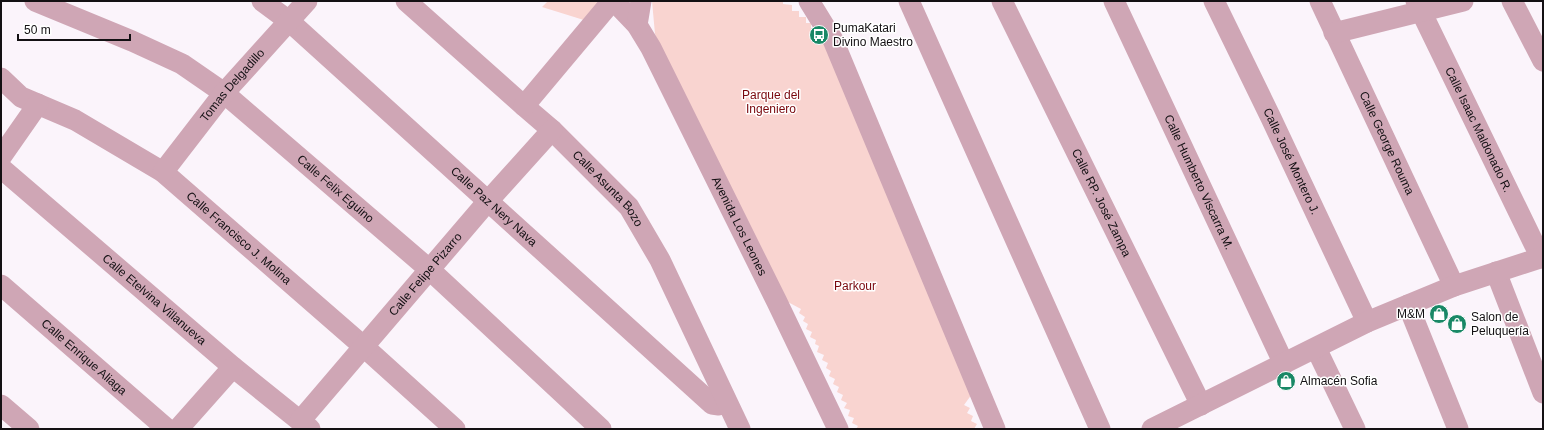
<svg xmlns="http://www.w3.org/2000/svg" width="1544" height="430" viewBox="0 0 1544 430" font-family="Arial,sans-serif">
<style>
.green{fill:#f9d4d0}
.lines{fill:none;stroke-linecap:round;stroke-linejoin:round}
.minor{stroke:#cfa6b5;stroke-width:21}
.labels{text-anchor:middle;dominant-baseline:central;stroke-width:3;stroke-linejoin:round;paint-order:stroke}
.poi-label{font-size:12px;fill:#131013;stroke:#fff;text-anchor:start}
.street-label{font-size:12px;fill:#131013;stroke:#fff}
.park-label{font-size:12px;fill:#79070d;stroke:#fff}
</style>
<rect width="100%" height="100%" fill="#fbf4fb"/>
<path class="green" d="M 548,1 L 598,1 L 598,2 L 587,21 L 542,7 Z
M 652,1 L 783,1 L 783,4 L 792,5 L 792,11 L 799,11 L 799,17 L 806,17 L 806,23 L 811,23 L 811,36 L 816,36 L 816,42 L 827,42 L 972,394 L 964,405 L 970,408 L 967,413 L 973,416 L 971,421 L 977,424 L 974,429 L 856,429 L 858,426 L 852,423 L 854,418 L 848,416 L 850,410 L 844,408 L 847,403 L 841,400 L 843,395 L 837,392 L 839,387 L 833,384 L 835,379 L 829,376 L 831,371 L 826,368 L 828,363 L 822,360 L 824,355 L 817,352 L 819,346 L 815,344 L 816,340 L 810,337 L 812,332 L 806,329 L 808,324 L 803,321 L 805,317 L 799,313 L 801,309 L 786,301 L 659,44 L 655,34 Z"/>
<g class="lines">
<g class="minor">
<path id="s1" d="M 35,1 L 132,41 L 182,64 L 224,93 L 430,270 L 601,429"/>
<path id="s2" d="M 262,1 L 289,21 L 712,404 L 719,405 L 726,401"/>
<path id="s3" d="M 406,1 L 524,106 L 552,130 L 629,207 L 660,260 L 740,429"/>
<path id="s4" d="M 614,1 L 637,25 L 651,48 L 777,302 L 838,429"/>
<path d="M 809,1 L 833,40 L 995,429"/>
<path d="M 909,1 L 1100,429"/>
<path id="s5" d="M 1002,1 L 1201,405"/>
<path id="s6" d="M 1114,1 L 1284,364"/>
<path id="s7" d="M 1214,1 L 1271,118 L 1367,322"/>
<path id="s8" d="M 1320,1 L 1454,286"/>
<path id="s9" d="M 1416,1 L 1541,258"/>
<path d="M 1512,1 L 1543,61"/>
<path d="M 637,25 L 641,1"/>
<path d="M 1334,33 L 1463,1"/>
<path id="s10" d="M 1,78 L 21,97 L 75,120 L 163,172 L 363,346 L 455,429"/>
<path d="M 524,106 L 612,1"/>
<path d="M 1,157 L 38,104"/>
<path id="s11" d="M 1,168 L 233,367 L 310,429"/>
<path id="s12" d="M 163,172 L 224,93 L 307,1"/>
<path d="M 1496,272 L 1543,393"/>
<path id="s13" d="M 1,285 L 167,429"/>
<path d="M 1408,305 L 1458,429"/>
<path d="M 1316,348 L 1355,429"/>
<path d="M 1,405 L 29,429"/>
<path id="s14" d="M 300,421 L 488,201 L 552,130"/>
<path d="M 178,429 L 233,367"/>
<path d="M 1152,429 L 1367,322 L 1454,286 L 1543,257"/>
</g>
</g>
<defs>
<g id="bus-disc" transform="scale(1)"><circle r="9.5" fill="#198866" stroke="#fff"/><path d="M-5-6H5V4H4V6H2V4H-2V6H-4V4H-5ZM-3.5-4V0h7V-4ZM-3.5 1.2v1.5H-2V1.2ZM2 1.2v1.5H3.5V1.2Z" fill="#fff"/></g>
<g id="shop-disc" transform="scale(1)"><circle r="9.5" fill="#198866" stroke="#fff"/><path d="M-5-2.5h2.3a2.7 3.5 0 0 1 5.4 0H5L5.5 6h-11ZM-1.5-2.5h3a1.5 2.3 0 0 0-3 0Z" fill="#fff"/></g>
</defs>
<g fill-rule="evenodd">
<use href="#bus-disc" x="819" y="35"/>
<use href="#shop-disc" x="1439" y="314"/>
<use href="#shop-disc" x="1457" y="324"/>
<use href="#shop-disc" x="1286" y="381"/>
</g>
<g class="labels">
<g class="poi-label">
<text x="833" y="28">PumaKatari<tspan x="833" dy="14">Divino Maestro</tspan></text>
<text x="1425" y="314" text-anchor="end">M&amp;M</text>
<text x="1471" y="317">Salon de<tspan x="1471" dy="14">Peluquería</tspan></text>
<text x="1300" y="381">Almacén Sofia</text>
</g>
<g class="street-label">
<text stroke="none"><textPath href="#s12" startOffset="111">Tomas Delgadillo</textPath></text>
<text stroke="none"><textPath href="#s9" startOffset="143">Calle Isaac Maldonado R.</textPath></text>
<text stroke="none"><textPath href="#s8" startOffset="157">Calle George Rouma</textPath></text>
<text stroke="none"><textPath href="#s7" startOffset="178">Calle José Montero J.</textPath></text>
<text stroke="none"><textPath href="#s6" startOffset="200">Calle Humberto Viscarra M.</textPath></text>
<text stroke="none"><textPath href="#s1" startOffset="358">Calle Felix Eguino</textPath></text>
<text stroke="none"><textPath href="#s3" startOffset="276">Calle Asunta Bozo</textPath></text>
<text stroke="none"><textPath href="#s5" startOffset="225">Calle RP. José Zampa</textPath></text>
<text stroke="none"><textPath href="#s2" startOffset="310">Calle Paz Nery Nava</textPath></text>
<text stroke="none"><textPath href="#s4" startOffset="259">Avenida Los Leones</textPath></text>
<text stroke="none"><textPath href="#s10" startOffset="289">Calle Francisco J. Molina</textPath></text>
<text stroke="none"><textPath href="#s14" startOffset="193">Calle Felipe Pizarro</textPath></text>
<text stroke="none"><textPath href="#s11" startOffset="202">Calle Etelvina Villanueva</textPath></text>
<text stroke="none"><textPath href="#s13" startOffset="110">Calle Enrique Aliaga</textPath></text>
</g>
<g class="park-label">
<text x="771" y="95">Parque del<tspan x="771" dy="14">Ingeniero</tspan></text>
<text x="855" y="286">Parkour</text>
</g>
</g>
<rect width="1544" height="430" fill="none" stroke="#131013" stroke-width="4"/>
<path d="M18 34v6h112v-6" fill="none" stroke="#131013" stroke-width="2"/>
<text x="24" y="34" font-size="12" fill="#131013" stroke="#ffffff" stroke-width="3" paint-order="stroke">50 m</text>
</svg>
